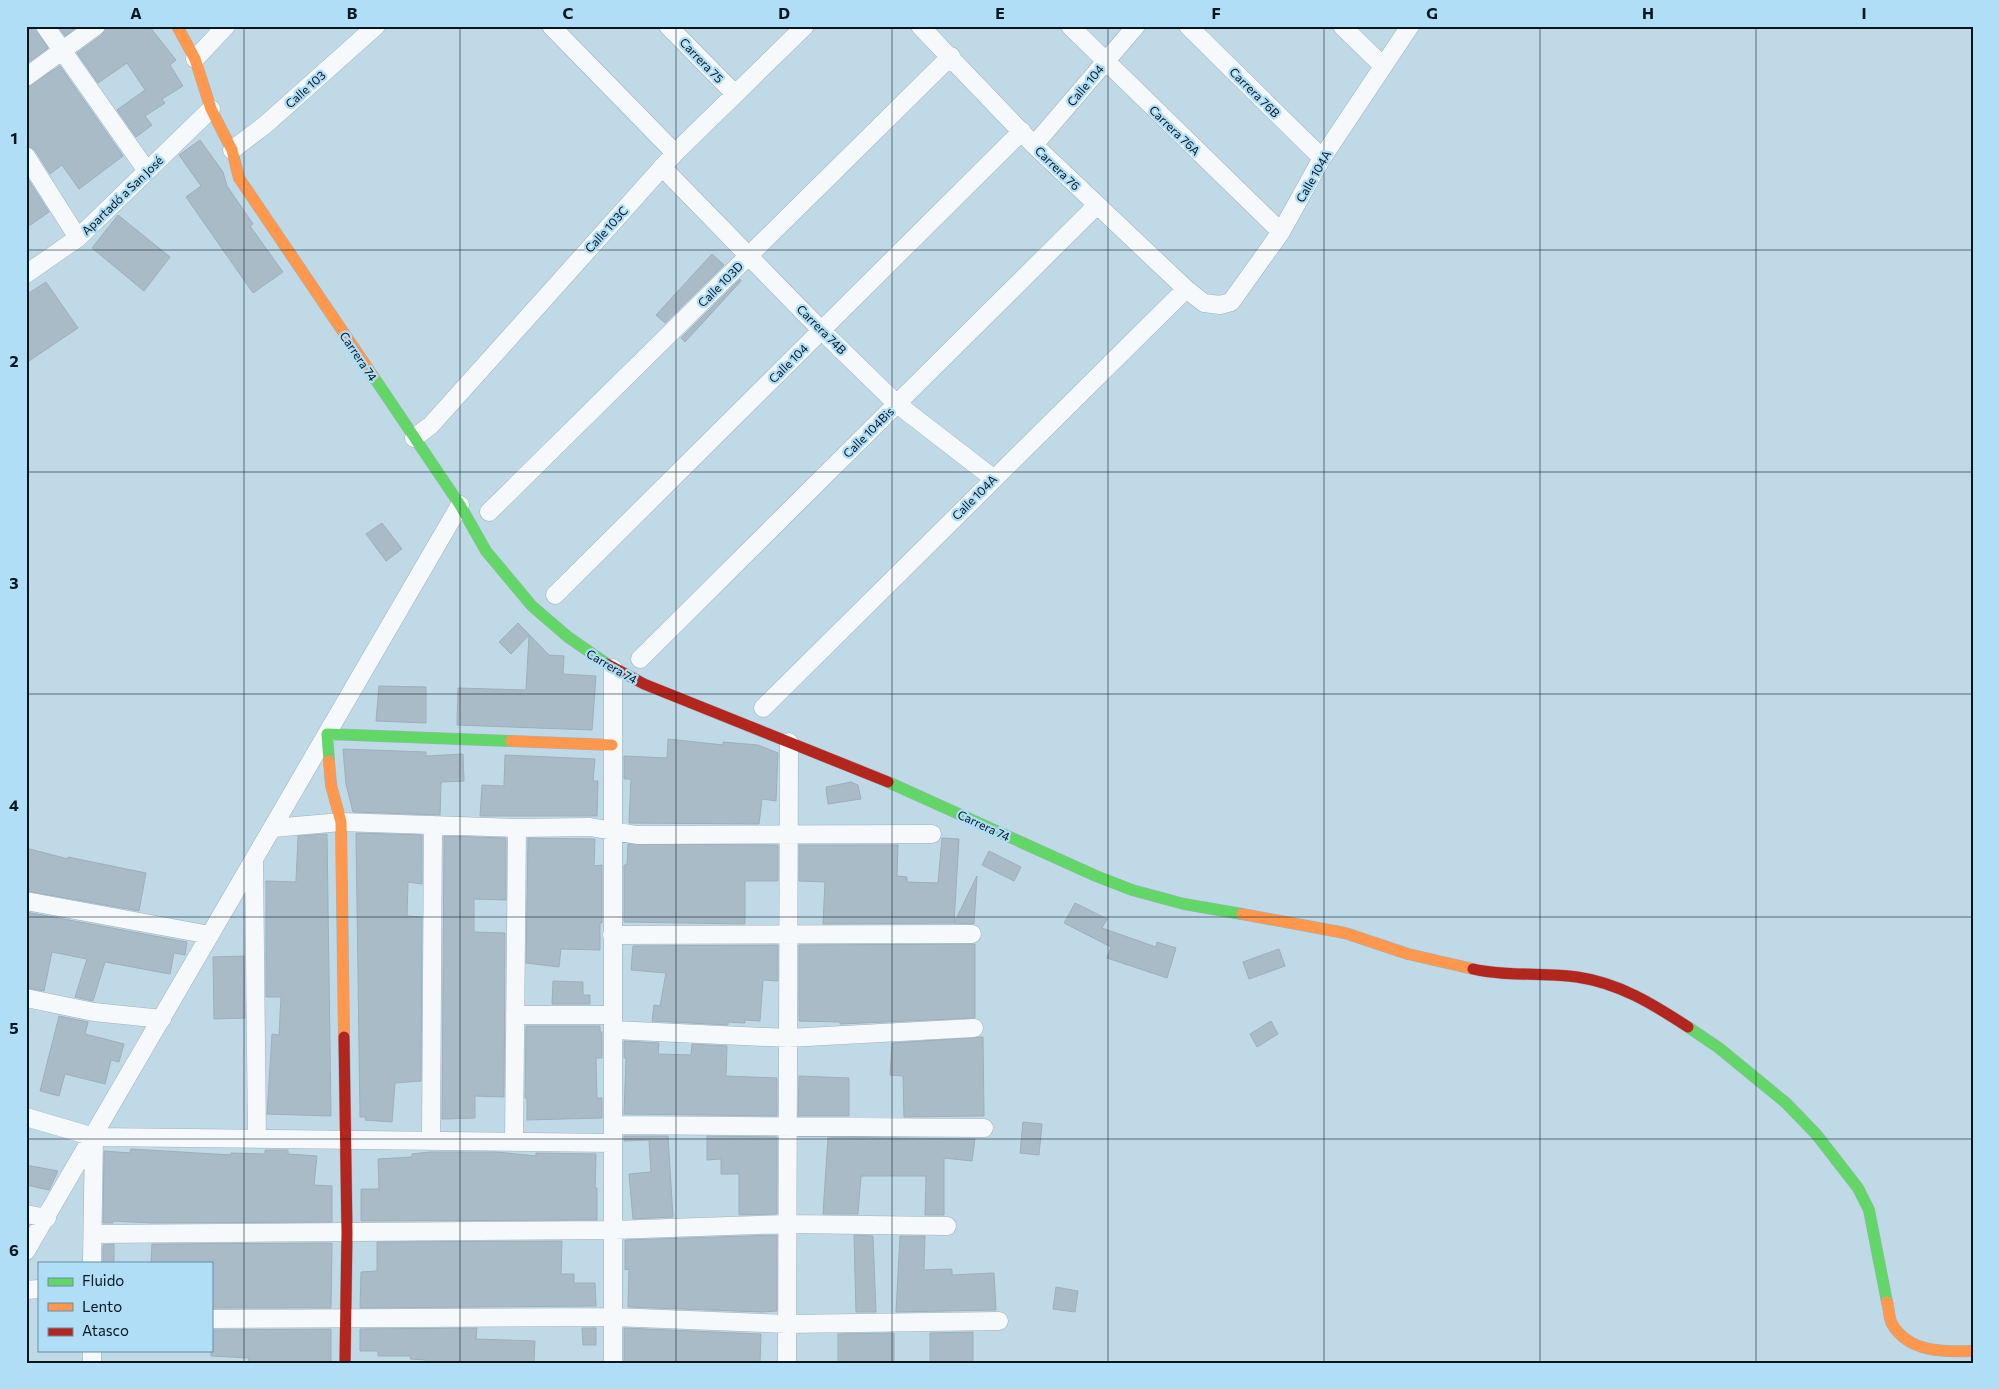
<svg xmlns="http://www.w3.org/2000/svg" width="1999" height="1389" viewBox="0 0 1999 1389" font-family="Commissioner,sans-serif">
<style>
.building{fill:#aabbc8;stroke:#9dafbb}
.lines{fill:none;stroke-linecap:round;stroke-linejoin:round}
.street-casing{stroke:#9eb2bc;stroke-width:19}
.fast-casing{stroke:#9eb2bc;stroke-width:12}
.slow-casing{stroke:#9eb2bc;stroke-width:12}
.jam-casing{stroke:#9eb2bc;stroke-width:12}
.street{stroke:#f5f9fb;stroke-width:18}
.fast{stroke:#63d668;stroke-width:11}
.slow{stroke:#ff974d;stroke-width:11}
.jam{stroke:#b3261e;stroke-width:11}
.grid{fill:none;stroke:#05161f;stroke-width:1;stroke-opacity:0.55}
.labels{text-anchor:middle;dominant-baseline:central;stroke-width:4.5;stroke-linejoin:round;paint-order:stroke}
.street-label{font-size:12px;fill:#05161f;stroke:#afdef6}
.neatline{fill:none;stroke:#05161f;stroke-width:2}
.grid-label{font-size:16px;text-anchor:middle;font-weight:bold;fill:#05161f}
</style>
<rect width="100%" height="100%" fill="#bfd9e6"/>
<path class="building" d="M 26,26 L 34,26 L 48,48 L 26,64 Z
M 58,26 L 78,26 L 65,36 Z
M 106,26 L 149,26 L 176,60 L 170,65 L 183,86 L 162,99 L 165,103 L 145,116 L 152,125 L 136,137 L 117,110 L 145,90 L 127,63 L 98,83 L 77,53 L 102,35 Z
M 60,66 L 123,156 L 79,189 L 62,165 L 50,174 L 35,150 L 26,145 L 26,87 Z
M 200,140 L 223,172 L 227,186 L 253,224 L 250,226 L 283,272 L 253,293 L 186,197 L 201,186 L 179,155 Z
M 26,176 L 49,212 L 26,228 Z
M 118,215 L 170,257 L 144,291 L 92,248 Z
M 712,254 L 724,265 L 665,323 L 656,315 Z
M 740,279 L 741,281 L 685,342 L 681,338 Z
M 46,282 L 78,328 L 26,363 L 26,295 Z
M 382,523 L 402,549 L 386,561 L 366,534 Z
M 518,623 L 549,655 L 564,656 L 563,674 L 596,676 L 592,730 L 457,725 L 458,688 L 526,690 L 529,635 L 511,654 L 499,642 Z
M 379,686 L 426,687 L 426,723 L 376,721 Z
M 668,739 L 723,745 L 723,742 L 758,745 L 778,753 L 776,801 L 762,799 L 759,824 L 629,823 L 631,779 L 624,779 L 624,756 L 667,758 Z
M 343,749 L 426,752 L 426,756 L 463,754 L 464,781 L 441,782 L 440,815 L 353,812 L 346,784 Z
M 505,755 L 595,759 L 593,781 L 598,781 L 597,816 L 480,816 L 482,785 L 504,786 Z
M 851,782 L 858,785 L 861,799 L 828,804 L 826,787 Z
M 356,833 L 422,835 L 422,884 L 408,882 L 407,916 L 422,917 L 421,1081 L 395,1083 L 392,1122 L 365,1120 L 366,1117 L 360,1117 Z
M 327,834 L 331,1116 L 267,1114 L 272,1034 L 279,1035 L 281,997 L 266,997 L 266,881 L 296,882 L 298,836 Z
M 444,836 L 506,838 L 506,900 L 474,899 L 474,932 L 505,933 L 504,1097 L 475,1096 L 475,1118 L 442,1119 Z
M 528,838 L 595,839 L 594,866 L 602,865 L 602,923 L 600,923 L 600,950 L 561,949 L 559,967 L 526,963 Z
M 942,838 L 959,839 L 954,923 L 823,924 L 825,882 L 799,881 L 799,845 L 898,845 L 897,876 L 907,877 L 907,882 L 938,883 Z
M 628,844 L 778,845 L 778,881 L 745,881 L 745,924 L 624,922 L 624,865 L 627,865 Z
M 26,848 L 68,859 L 68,857 L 146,873 L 139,911 L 26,891 Z
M 989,851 L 1021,867 L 1014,881 L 982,865 Z
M 977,876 L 974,924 L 954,923 Z
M 1075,903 L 1107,919 L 1102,928 L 1156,947 L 1157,942 L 1176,948 L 1167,978 L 1107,958 L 1111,947 L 1064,923 Z
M 26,912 L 187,942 L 185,955 L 174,953 L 170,974 L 105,962 L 93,1001 L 75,997 L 87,959 L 52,952 L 44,991 L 26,988 Z
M 975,944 L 975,1018 L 840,1024 L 840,1022 L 799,1021 L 799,945 Z
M 778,945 L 778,981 L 763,980 L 760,1021 L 745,1020 L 745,1023 L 728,1022 L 728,1025 L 652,1021 L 654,1005 L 660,1006 L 666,973 L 631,970 L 633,946 Z
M 1279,949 L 1285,966 L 1249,979 L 1243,962 Z
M 244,956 L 245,1018 L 214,1019 L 213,957 Z
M 553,981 L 583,982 L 583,995 L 590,995 L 590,1004 L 552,1004 Z
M 59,1016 L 88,1022 L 85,1034 L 124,1044 L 119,1062 L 111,1060 L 105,1084 L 65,1074 L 59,1096 L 40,1091 Z
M 1271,1021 L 1278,1034 L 1257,1047 L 1250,1034 Z
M 526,1026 L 600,1026 L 600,1032 L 602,1032 L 602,1058 L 596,1058 L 597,1098 L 602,1098 L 602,1118 L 527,1120 L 527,1098 L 525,1098 Z
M 983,1037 L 984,1116 L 904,1117 L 903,1076 L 890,1075 L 892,1043 Z
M 624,1041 L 659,1043 L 658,1054 L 691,1055 L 692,1044 L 727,1046 L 726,1076 L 777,1078 L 777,1116 L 624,1114 L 626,1058 L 624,1058 Z
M 799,1076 L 849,1078 L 849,1116 L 798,1116 Z
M 1023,1122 L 1042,1124 L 1039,1155 L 1020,1153 Z
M 624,1136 L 668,1136 L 673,1217 L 633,1219 L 629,1174 L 651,1172 L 649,1140 L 624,1141 Z
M 707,1136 L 777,1137 L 777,1214 L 739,1215 L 739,1174 L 721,1174 L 721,1159 L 707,1160 Z
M 828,1137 L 975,1139 L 972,1161 L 944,1158 L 944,1215 L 925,1215 L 926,1176 L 861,1176 L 858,1214 L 823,1214 Z
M 131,1149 L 231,1155 L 231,1153 L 265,1154 L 265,1150 L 288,1150 L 288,1154 L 317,1156 L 314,1185 L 332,1186 L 332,1222 L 153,1223 L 113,1221 L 113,1223 L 103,1223 L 104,1151 L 130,1153 Z
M 429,1152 L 497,1152 L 536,1156 L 536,1153 L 596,1154 L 595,1188 L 597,1188 L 597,1220 L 361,1221 L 361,1189 L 379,1189 L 378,1159 L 412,1157 L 412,1154 Z
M 26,1165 L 58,1171 L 49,1190 L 26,1185 Z
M 777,1235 L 777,1311 L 762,1312 L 628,1307 L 629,1269 L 625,1270 L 625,1240 Z
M 854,1235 L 873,1236 L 876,1312 L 856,1312 Z
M 900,1236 L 925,1236 L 924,1270 L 952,1269 L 952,1275 L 994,1273 L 996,1310 L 896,1312 Z
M 562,1241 L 561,1274 L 574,1274 L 574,1283 L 595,1283 L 596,1306 L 360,1308 L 361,1272 L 377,1271 L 377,1242 Z
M 332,1243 L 331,1308 L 211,1308 L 211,1263 L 151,1263 L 152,1244 Z
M 114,1244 L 114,1263 L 103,1263 L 103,1245 Z
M 1056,1287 L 1078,1291 L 1075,1312 L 1053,1309 Z
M 477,1328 L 476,1339 L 535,1341 L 534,1363 L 426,1363 L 426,1360 L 410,1359 L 411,1356 L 378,1356 L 378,1351 L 360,1351 L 360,1329 Z
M 582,1328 L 596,1328 L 596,1345 L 583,1345 Z
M 624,1328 L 761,1334 L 760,1363 L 624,1363 Z
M 331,1329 L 331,1363 L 248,1363 L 249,1358 L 211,1356 L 211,1330 Z
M 973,1332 L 973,1363 L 930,1363 L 930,1333 Z
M 894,1333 L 894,1363 L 838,1363 L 838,1334 Z"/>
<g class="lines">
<g class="street-casing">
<path id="street" d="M 45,26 L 147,171
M 551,26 L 675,153
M 668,26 L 735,94
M 920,26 L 1034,145 L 1186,289 L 1204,303 L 1220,305 L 1231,302 L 1281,232 L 1322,158 L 1410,26
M 1070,26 L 1281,232
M 1188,26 L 1322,158
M 1342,26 L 1383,66
M 195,59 L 226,26
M 26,77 L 96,26
M 1034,145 L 1136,26
M 232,150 L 265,125 L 376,26
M 26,156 L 78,238
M 662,167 L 821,330 L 897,404 L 993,478
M 26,274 L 78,238 L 211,109
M 414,438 L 431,425 L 675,153 L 805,26
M 489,512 L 951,56
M 555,595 L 1022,131
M 640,659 L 1096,206
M 613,668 L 613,1363
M 763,708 L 1186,289
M 273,828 L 341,822 L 517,828 L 590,827 L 637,835 L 932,834
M 254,861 L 257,1138
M 26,901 L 210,935
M 612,935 L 972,934
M 26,998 L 94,1012 L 162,1019
M 515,1015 L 612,1015
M 613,1030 L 788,1038 L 974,1028
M 26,1117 L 94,1137 L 613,1143
M 613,1125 L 984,1128
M 431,1140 L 433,825
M 514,1142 L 517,828
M 26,1214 L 47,1218
M 93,1234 L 613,1230 L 787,1224 L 947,1226
M 26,1251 L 460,505
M 92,1263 L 94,1137
M 26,1290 L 39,1289
M 211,1319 L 613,1317 L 787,1324 L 999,1321
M 92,1363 L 92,1350
M 787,1363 L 789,742"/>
</g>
<g class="fast-casing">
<path id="fast" d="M 373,376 L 460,505 L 486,551 L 532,606 L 568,637 L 607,664
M 329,761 L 327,734 L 511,741
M 888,782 L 1096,876 L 1132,890 L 1184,904 L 1242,914
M 1688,1027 L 1719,1048 L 1786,1103 L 1816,1134 L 1858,1188 L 1869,1210 L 1887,1302"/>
</g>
<g class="slow-casing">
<path id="slow" d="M 177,26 L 195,59 L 211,109 L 232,150 L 239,178 L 373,376
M 511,741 L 612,745
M 329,761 L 331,785 L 341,822 L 344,1037
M 1242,914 L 1345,933 L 1408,954 L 1473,969
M 1887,1302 C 1889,1308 1889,1319 1892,1324 C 1909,1353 1945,1352 1973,1351"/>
</g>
<g class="jam-casing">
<path id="jam" d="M 607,664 L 644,684 L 888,782
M 1473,969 C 1508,977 1542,972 1577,977 C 1619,983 1653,1004 1688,1027
M 344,1037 L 347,1233 L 345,1363"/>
</g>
<use href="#street" class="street"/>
<use href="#fast" class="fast"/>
<use href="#slow" class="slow"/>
<use href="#jam" class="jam"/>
</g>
<path class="grid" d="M 244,26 L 244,1363M 460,26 L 460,1363M 676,26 L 676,1363M 892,26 L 892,1363M 1108,26 L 1108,1363M 1324,26 L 1324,1363M 1540,26 L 1540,1363M 1756,26 L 1756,1363M 26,250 L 1973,250M 26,472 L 1973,472M 26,694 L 1973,694M 26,917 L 1973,917M 26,1139 L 1973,1139"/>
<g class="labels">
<g class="street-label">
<text transform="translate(702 60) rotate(46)">Carrera 75</text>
<text transform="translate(1085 85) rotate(-50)">Calle 104</text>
<text transform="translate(305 89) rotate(-42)">Calle 103</text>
<text transform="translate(1255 92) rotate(45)">Carrera 76B</text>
<text transform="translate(1175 130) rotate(44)">Carrera 76A</text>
<text transform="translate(1058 168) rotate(44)">Carrera 76</text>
<text transform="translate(1313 176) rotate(-60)">Calle 104A</text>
<text transform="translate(122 195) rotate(-44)">Apartadó a San José</text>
<text transform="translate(606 229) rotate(-48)">Calle 103C</text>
<text transform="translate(720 284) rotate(-45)">Calle 103D</text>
<text transform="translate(822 329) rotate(45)">Carrera 74B</text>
<text transform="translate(359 356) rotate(56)">Carrera 74</text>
<text transform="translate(788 363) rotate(-45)">Calle 104</text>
<text transform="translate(868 432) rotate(-45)">Calle 104Bis</text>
<text transform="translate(974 497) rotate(-45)">Calle 104A</text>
<text transform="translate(612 666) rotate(30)">Carrera 74</text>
<text transform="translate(984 825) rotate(25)">Carrera 74</text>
</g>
</g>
<rect width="1999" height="1389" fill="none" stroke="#afdef6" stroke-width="55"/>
<rect x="38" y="1262" width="175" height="90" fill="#afdef6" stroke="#6b8ea0"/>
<rect x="48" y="1278" width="25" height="8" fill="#63d668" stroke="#6b8ea0"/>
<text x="82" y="1286" font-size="15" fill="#05161f">Fluido</text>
<rect x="48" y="1303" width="25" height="8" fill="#ff974d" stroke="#6b8ea0"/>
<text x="82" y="1312" font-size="15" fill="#05161f">Lento</text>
<rect x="48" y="1328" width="25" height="8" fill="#b3261e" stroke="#6b8ea0"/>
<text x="82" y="1336" font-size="15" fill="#05161f">Atasco</text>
<rect x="28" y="28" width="1944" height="1334" class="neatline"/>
<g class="grid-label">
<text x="136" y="19">A</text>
<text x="352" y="19">B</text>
<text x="568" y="19">C</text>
<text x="784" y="19">D</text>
<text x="1000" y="19">E</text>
<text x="1216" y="19">F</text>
<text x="1432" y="19">G</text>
<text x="1648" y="19">H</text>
<text x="1864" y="19">I</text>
<text x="14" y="144">1</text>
<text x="14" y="367">2</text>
<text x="14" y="589">3</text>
<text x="14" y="811">4</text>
<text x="14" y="1034">5</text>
<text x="14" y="1256">6</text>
</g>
</svg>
